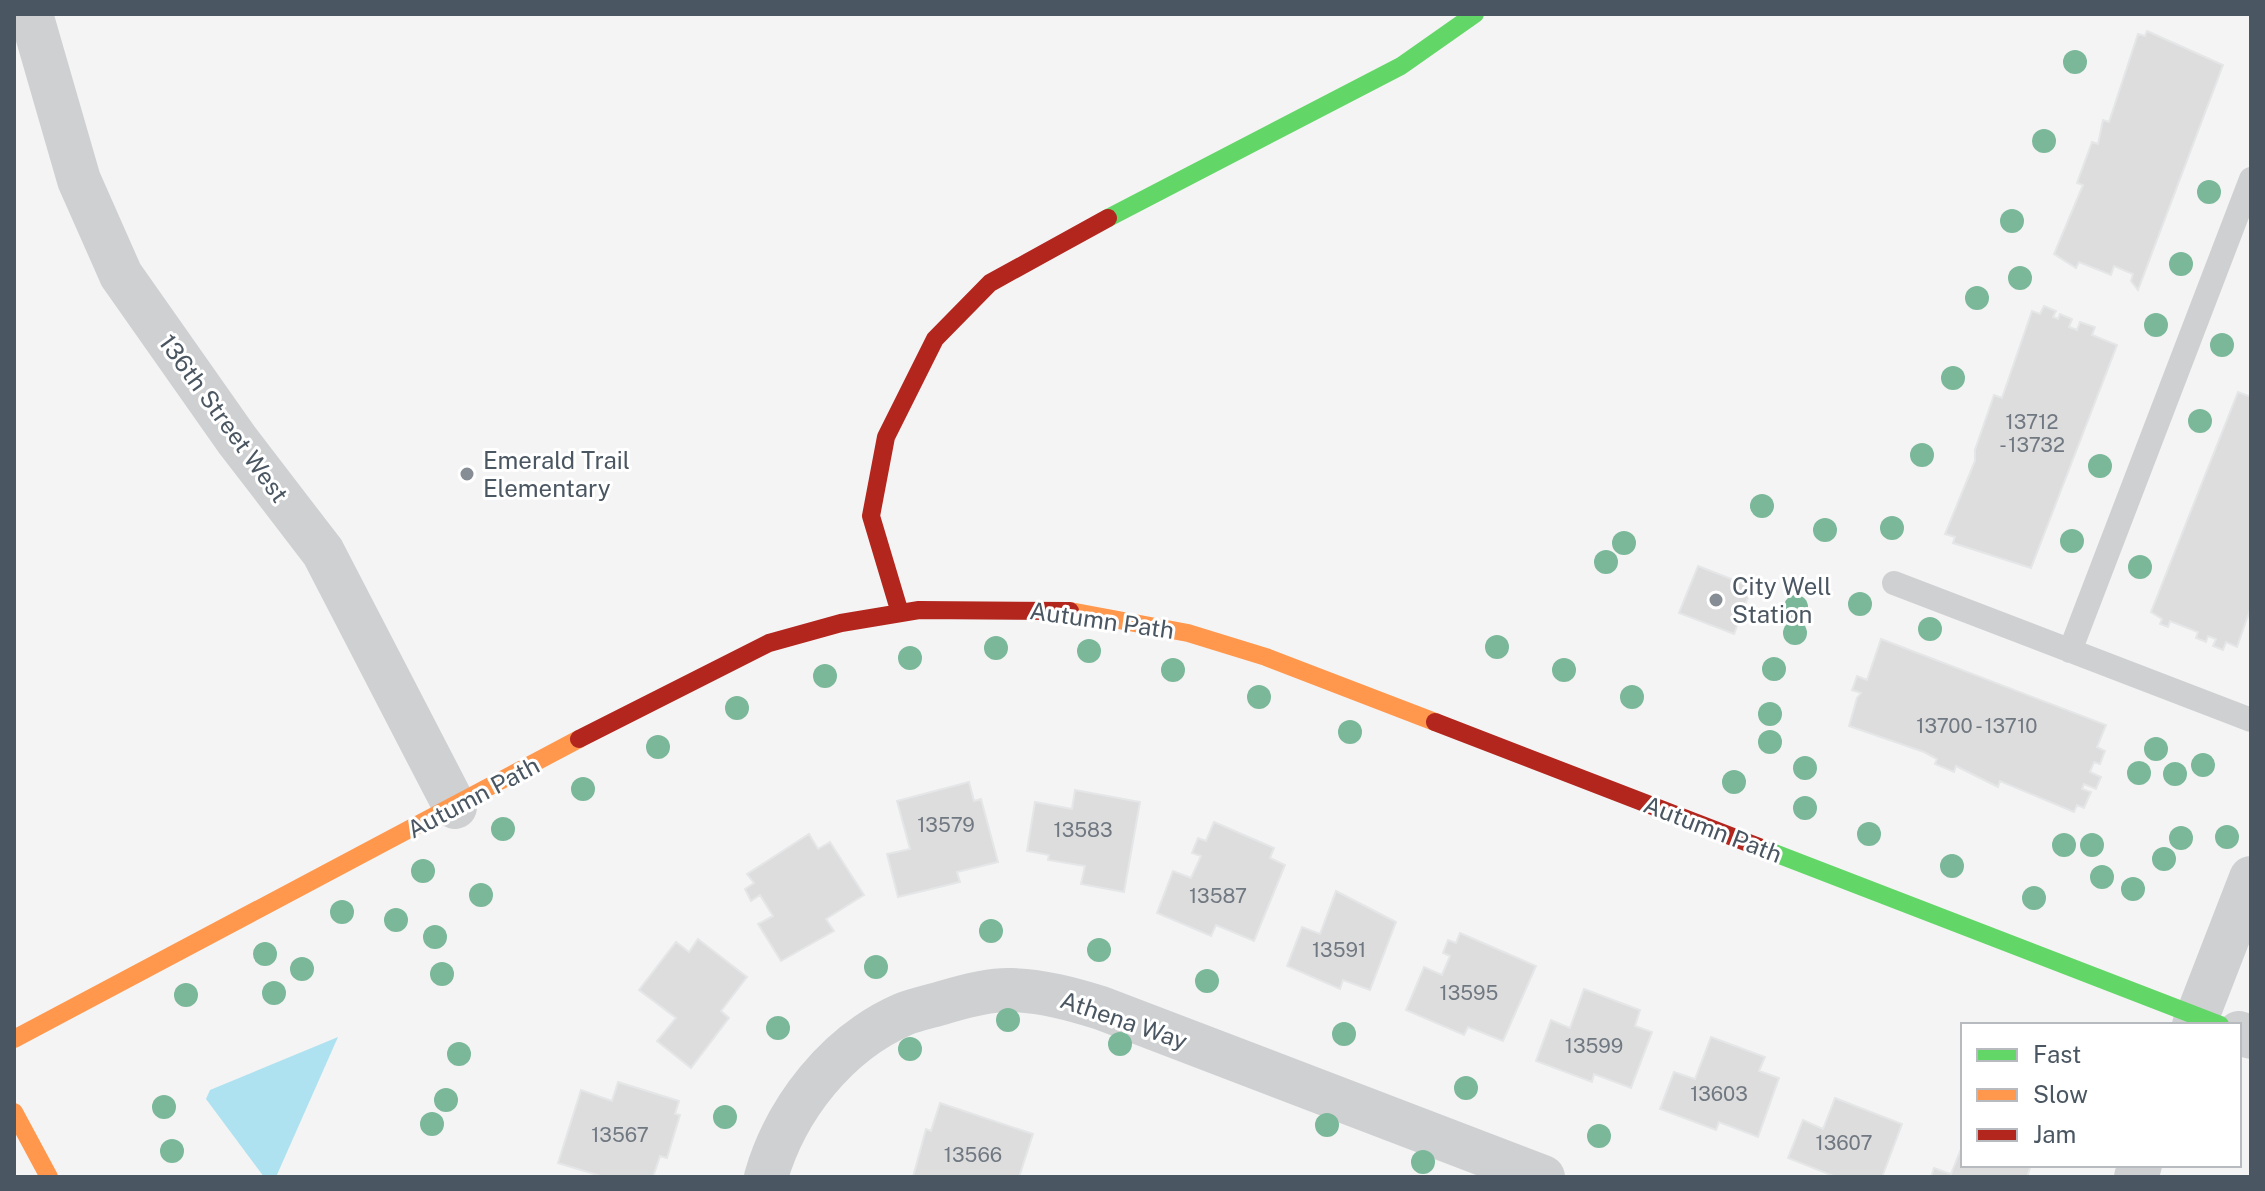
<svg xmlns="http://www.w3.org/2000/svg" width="2265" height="1191" viewBox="0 0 2265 1191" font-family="'Public Sans',sans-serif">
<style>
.water{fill:#aee2f0}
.building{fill:#ddddde;stroke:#e5e6e7;stroke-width:2}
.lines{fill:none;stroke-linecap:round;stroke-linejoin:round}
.lane{stroke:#ced0d2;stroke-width:24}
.street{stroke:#ced0d2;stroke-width:44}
.fast{stroke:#63d668;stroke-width:18}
.slow{stroke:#ff974d;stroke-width:18}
.jam{stroke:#b3261e;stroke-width:18}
.tree{fill:#7ab899}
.poi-dot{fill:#868d94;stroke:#fff;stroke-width:3}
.labels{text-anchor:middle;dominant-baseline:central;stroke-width:6;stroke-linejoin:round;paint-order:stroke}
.number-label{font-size:20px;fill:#707881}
.street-label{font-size:24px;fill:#4a5661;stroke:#fff}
.poi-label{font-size:24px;fill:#4a5661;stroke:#fff;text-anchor:start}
</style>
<rect width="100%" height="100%" fill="#f4f4f4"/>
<path class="water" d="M 338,1037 L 276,1177 L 264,1177 L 206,1099 L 210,1090 Z"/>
<path class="building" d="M 2147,31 L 2223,65 L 2138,290 L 2131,281 L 2133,274 L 2114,266 L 2111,275 L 2079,262 L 2076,268 L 2054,254 L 2083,185 L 2077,183 L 2092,142 L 2098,144 L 2103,120 L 2109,122 L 2138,34 L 2145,36 Z
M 2044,306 L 2056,311 L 2053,317 L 2058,319 L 2060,314 L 2072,319 L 2069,327 L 2077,330 L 2080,322 L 2095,327 L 2092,335 L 2117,345 L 2031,568 L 1953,543 L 1955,537 L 1945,534 L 1975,461 L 1975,450 L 1994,395 L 2002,398 L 2032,311 L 2040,314 Z
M 2238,392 L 2251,397 L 2251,607 L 2237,647 L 2226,642 L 2223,650 L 2213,646 L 2216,639 L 2208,636 L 2206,642 L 2196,638 L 2198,632 L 2170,621 L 2168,627 L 2160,624 L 2162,619 L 2151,612 Z
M 1698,566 L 1752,587 L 1734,634 L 1679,613 Z
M 1881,639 L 2106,725 L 2097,747 L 2105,751 L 2100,764 L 2094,762 L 2090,772 L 2101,777 L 2096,789 L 2084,784 L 2082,789 L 2091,792 L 2084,808 L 2077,805 L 2074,812 L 2000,781 L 1998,787 L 1956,766 L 1954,772 L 1935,764 L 1937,759 L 1924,752 L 1849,726 L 1857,698 L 1861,693 L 1852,690 L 1857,676 L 1867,680 Z
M 969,782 L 974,801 L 981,799 L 998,862 L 957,872 L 960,882 L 898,897 L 887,854 L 910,849 L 897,801 Z
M 1075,790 L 1140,802 L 1124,892 L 1081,884 L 1085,866 L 1048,860 L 1049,855 L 1027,851 L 1035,802 L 1072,809 Z
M 1214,822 L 1274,848 L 1270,858 L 1285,865 L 1254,941 L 1216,925 L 1211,936 L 1157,913 L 1173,871 L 1191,878 L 1201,856 L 1192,853 L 1198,838 L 1206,841 Z
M 809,834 L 818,849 L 830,842 L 864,895 L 826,919 L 834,931 L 781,961 L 758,924 L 773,916 L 760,895 L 751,901 L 745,889 L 754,883 L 747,874 Z
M 1336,891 L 1396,922 L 1370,990 L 1343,980 L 1340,989 L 1287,966 L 1302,927 L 1320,934 Z
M 1460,933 L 1536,966 L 1503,1041 L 1468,1027 L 1464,1035 L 1406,1010 L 1424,967 L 1442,975 L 1450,956 L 1443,953 L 1448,940 L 1456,943 Z
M 698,939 L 747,977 L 721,1011 L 729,1018 L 691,1068 L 657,1041 L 676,1018 L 639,990 L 676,942 L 689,952 Z
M 1584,989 L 1640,1010 L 1635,1026 L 1652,1032 L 1631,1088 L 1594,1074 L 1592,1082 L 1536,1061 L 1551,1020 L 1570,1028 Z
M 1711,1037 L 1765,1057 L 1759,1071 L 1779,1078 L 1758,1137 L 1719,1122 L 1716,1130 L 1660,1109 L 1674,1072 L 1695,1079 Z
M 618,1082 L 679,1101 L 675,1114 L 680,1115 L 667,1158 L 660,1156 L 653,1177 L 604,1177 L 558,1163 L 581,1090 L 612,1101 Z
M 1835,1098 L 1902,1124 L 1882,1177 L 1836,1177 L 1788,1158 L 1803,1120 L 1823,1129 Z
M 940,1103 L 1033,1134 L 1019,1177 L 913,1177 L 926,1129 L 931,1131 Z
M 1963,1144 L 1963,1165 L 2031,1165 L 2027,1177 L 1931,1177 L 1934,1168 L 1951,1174 Z"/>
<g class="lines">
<path class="lane" d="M 1894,583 L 2251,720
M 2070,651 L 2251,179"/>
<path class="street" d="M 31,14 L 79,180 L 121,275 L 237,440 L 323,552 L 455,807
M 2194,1025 L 2251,878
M 2239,1033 L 2251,1037
M 766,1177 C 786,1108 837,1043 904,1014 C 917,1009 932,1006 945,1002 C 965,996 991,989 1011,990 C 1043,991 1072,999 1101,1008 L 1543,1177
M 2136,1177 L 2140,1165"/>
<path class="fast" d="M 1108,218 L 1401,66 L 1475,14
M 1764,849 L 2220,1025"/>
<path class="slow" d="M 1070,611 L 1188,633 L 1266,657 L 1435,722
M 14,1039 L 579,739
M 14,1112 L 49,1177"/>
<path class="jam" d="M 900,613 L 871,516 L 886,437 L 935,339 L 990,283 L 1108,218
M 1435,722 L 1764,849
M 579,739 L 769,643 L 841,623 L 919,610 L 1070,611"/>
</g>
<g class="tree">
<circle cx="2075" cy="62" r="12"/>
<circle cx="2044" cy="141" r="12"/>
<circle cx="2209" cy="192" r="12"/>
<circle cx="2012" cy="221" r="12"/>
<circle cx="2181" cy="264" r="12"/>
<circle cx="2020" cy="278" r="12"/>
<circle cx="1977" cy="298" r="12"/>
<circle cx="2156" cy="325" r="12"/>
<circle cx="2222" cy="345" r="12"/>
<circle cx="1953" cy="378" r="12"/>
<circle cx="2200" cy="421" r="12"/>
<circle cx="1922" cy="455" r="12"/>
<circle cx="2100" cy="466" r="12"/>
<circle cx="1762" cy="506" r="12"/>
<circle cx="1892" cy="528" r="12"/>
<circle cx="1825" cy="530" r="12"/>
<circle cx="2072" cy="541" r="12"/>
<circle cx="1624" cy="543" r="12"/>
<circle cx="1606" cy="562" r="12"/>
<circle cx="2140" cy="567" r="12"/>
<circle cx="1860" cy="604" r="12"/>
<circle cx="1796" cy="607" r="12"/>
<circle cx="1930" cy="629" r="12"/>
<circle cx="1795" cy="633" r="12"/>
<circle cx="1497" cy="647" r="12"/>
<circle cx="996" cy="648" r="12"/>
<circle cx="1089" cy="651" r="12"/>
<circle cx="910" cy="658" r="12"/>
<circle cx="1774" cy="669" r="12"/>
<circle cx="1173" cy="670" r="12"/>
<circle cx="1564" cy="670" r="12"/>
<circle cx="825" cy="676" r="12"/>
<circle cx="1259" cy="697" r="12"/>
<circle cx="1632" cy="697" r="12"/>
<circle cx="737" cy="708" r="12"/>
<circle cx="1770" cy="714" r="12"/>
<circle cx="1350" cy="732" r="12"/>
<circle cx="1770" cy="742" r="12"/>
<circle cx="658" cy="747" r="12"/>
<circle cx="2156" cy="749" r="12"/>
<circle cx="2203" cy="765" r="12"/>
<circle cx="1805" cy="768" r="12"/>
<circle cx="2139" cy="773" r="12"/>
<circle cx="2175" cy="774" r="12"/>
<circle cx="1734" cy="782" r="12"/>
<circle cx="583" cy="789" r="12"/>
<circle cx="1805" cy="808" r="12"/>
<circle cx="503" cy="829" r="12"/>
<circle cx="1869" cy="834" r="12"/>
<circle cx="2227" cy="837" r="12"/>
<circle cx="2181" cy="838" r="12"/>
<circle cx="2064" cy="845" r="12"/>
<circle cx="2092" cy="845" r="12"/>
<circle cx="2164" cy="859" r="12"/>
<circle cx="1952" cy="866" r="12"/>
<circle cx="423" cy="871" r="12"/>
<circle cx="2102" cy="877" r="12"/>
<circle cx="2133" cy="889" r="12"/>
<circle cx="481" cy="895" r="12"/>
<circle cx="2034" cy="898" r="12"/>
<circle cx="342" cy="912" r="12"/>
<circle cx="396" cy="920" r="12"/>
<circle cx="991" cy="931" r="12"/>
<circle cx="435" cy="937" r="12"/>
<circle cx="1099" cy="950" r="12"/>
<circle cx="265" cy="954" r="12"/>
<circle cx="876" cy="967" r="12"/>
<circle cx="302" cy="969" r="12"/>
<circle cx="442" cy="974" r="12"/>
<circle cx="1207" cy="981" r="12"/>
<circle cx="274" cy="993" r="12"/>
<circle cx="186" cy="995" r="12"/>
<circle cx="1008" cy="1020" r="12"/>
<circle cx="778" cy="1028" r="12"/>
<circle cx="1344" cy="1034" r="12"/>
<circle cx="1120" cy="1044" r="12"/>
<circle cx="910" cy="1049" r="12"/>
<circle cx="459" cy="1054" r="12"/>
<circle cx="1466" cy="1088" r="12"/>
<circle cx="446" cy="1100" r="12"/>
<circle cx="164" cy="1107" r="12"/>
<circle cx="725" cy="1117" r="12"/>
<circle cx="432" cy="1124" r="12"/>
<circle cx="1327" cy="1125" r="12"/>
<circle cx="1599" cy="1136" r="12"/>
<circle cx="172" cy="1151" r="12"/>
<circle cx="1423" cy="1162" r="12"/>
</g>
<g class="poi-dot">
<circle cx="467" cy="474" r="8"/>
<circle cx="1716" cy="600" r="8"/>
</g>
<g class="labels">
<g class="number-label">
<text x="2032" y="422">13712<tspan x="2032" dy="23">- 13732</tspan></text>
<text x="1977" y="726">13700 - 13710</text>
<text x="946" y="825">13579</text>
<text x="1083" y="830">13583</text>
<text x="1218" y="896">13587</text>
<text x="1339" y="950">13591</text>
<text x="1469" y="993">13595</text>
<text x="1594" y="1046">13599</text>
<text x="1719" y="1094">13603</text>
<text x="620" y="1135">13567</text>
<text x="1844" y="1143">13607</text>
<text x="973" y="1155">13566</text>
</g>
<g class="street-label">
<text transform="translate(224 418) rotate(54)">136th Street West</text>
<text transform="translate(1102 620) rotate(8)">Autumn Path</text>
<text transform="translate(473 797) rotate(-28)">Autumn Path</text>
<text transform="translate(1713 829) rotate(21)">Autumn Path</text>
<text transform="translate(1124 1020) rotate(19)">Athena Way</text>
</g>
<g class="poi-label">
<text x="483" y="460">Emerald Trail<tspan x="483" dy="28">Elementary</tspan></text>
<text x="1732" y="586">City Well<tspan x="1732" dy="28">Station</tspan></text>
</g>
</g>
<rect width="2265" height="1191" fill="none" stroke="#4a5661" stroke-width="32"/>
<rect x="1961" y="1023" width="280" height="144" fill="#ffffff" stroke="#b7bbc0" stroke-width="2"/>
<rect x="1977" y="1049" width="40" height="12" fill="#63d668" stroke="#b7bbc0" stroke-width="2"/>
<text x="2033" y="1063" font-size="24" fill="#4a5661">Fast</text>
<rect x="1977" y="1089" width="40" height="12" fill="#ff974d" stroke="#b7bbc0" stroke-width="2"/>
<text x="2033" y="1103" font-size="24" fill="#4a5661">Slow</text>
<rect x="1977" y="1129" width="40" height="12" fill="#b3261e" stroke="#b7bbc0" stroke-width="2"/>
<text x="2033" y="1143" font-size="24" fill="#4a5661">Jam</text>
</svg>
